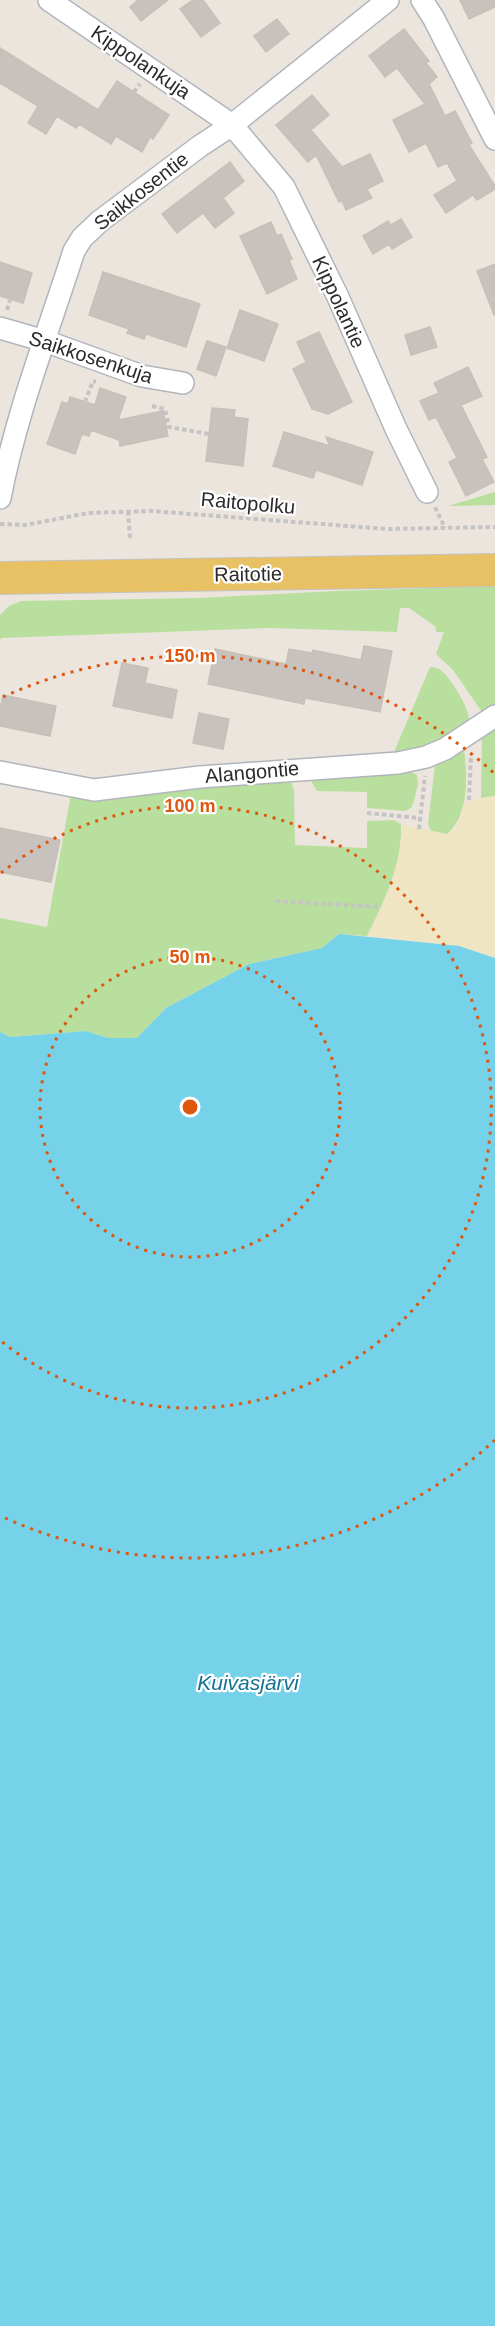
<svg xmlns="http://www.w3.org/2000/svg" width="495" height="2326" viewBox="0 0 495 2326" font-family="Helvetica,sans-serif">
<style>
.green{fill:#b8df9d}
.sand{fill:#efe5c2}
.water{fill:#76d2e8}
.building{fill:#c7c2bd;stroke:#c7c0b7;stroke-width:1.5}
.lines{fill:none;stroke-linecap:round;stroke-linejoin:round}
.street-casing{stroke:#b1b5bd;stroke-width:24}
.primary-casing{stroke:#c4c4c4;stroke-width:34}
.path{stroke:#c4c4c4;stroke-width:4;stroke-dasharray:4.5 3;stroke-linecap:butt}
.street{stroke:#fff;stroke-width:21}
.primary{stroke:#e9c165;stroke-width:32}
.ring{fill:none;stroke:#df570e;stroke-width:3;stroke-dasharray:3 6}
.labels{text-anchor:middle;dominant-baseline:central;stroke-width:4.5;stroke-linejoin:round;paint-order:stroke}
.street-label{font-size:20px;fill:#2b2b2b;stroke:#fff}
.water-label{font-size:21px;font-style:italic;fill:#157294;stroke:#fff}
.centre{fill:#df570e;stroke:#fff;stroke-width:3}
.ring-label{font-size:18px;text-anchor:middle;font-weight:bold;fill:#df570e;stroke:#fff;stroke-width:4.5;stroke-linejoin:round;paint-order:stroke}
</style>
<rect width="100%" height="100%" fill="#ece5de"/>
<path class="green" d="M 495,492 L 495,505 L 448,506 Z
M 495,586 L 495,706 L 482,712 L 453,670 L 436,654 L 444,632 L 436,632 L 436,627 L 409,608 L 400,608 L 397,632 L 270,628 L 1,638 L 0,642 L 0,615 L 9,606 L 21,601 L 200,598 L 336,591 Z
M 430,667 C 432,667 438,668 439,669 C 450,675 471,711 469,722 C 442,740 426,749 394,752 Z
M 495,729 L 495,796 L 481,798 L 482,739 Z
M 464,749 C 467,776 470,814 447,834 L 431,832 L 428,824 L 435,765 Z
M 407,770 L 417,775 L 418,785 L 412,807 L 406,811 L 367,808 L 367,792 L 317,791 L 312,783 L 314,774 Z
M 285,778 L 291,782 L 294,790 L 295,845 L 367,848 L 367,821 L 394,820 L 401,824 C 403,863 384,902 367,936 L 339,934 L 322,948 L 249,964 L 166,1008 L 137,1038 L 108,1038 L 86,1031 L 10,1037 L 0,1032 L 0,918 L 47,927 L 71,794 L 103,799 L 228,786 L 230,782 Z"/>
<path class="sand" d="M 495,796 L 495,958 L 459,946 L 367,936 C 384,902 403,863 401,824 L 447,834 L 457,826 L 463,805 L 469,800 Z"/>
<path class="water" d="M 339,934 L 459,946 L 495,958 L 495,2326 L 0,2326 L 0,1032 L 10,1037 L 86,1031 L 108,1038 L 137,1038 L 166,1008 L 249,964 L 322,948 Z"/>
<path class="building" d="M 138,0 L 168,0 L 141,21 L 130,7 Z
M 193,0 L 203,0 L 220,23 L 201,37 L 180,9 Z
M 460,0 L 495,0 L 495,7 L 469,19 Z
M 277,19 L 289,34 L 266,52 L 254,36 Z
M 404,29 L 429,61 L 426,63 L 437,77 L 429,84 L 445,116 L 455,111 L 472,143 L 469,145 L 495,186 L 495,189 L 477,200 L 473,195 L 446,213 L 434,195 L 457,181 L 447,163 L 438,167 L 426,143 L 409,152 L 393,120 L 425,104 L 397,68 L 385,77 L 369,56 Z
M 0,48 L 98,110 L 117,81 L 169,115 L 153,139 L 150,137 L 142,152 L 116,136 L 111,144 L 79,124 L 76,128 L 57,116 L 46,134 L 28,123 L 38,106 L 0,83 Z
M 312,95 L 329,115 L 311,130 L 342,167 L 370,154 L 383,181 L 367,189 L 372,198 L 346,210 L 342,201 L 339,202 L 316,155 L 308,162 L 276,125 Z
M 230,162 L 244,181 L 223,198 L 234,213 L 215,228 L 203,213 L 177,233 L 162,214 Z
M 401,219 L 412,237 L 392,249 L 389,244 L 373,254 L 363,236 L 388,221 L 391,225 Z
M 271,222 L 277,236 L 281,234 L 292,259 L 289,260 L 297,279 L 267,294 L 240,236 Z
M 0,262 L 32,273 L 23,303 L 0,296 Z
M 495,264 L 495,315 L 494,315 L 477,271 Z
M 103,272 L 200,304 L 186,347 L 146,334 L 144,339 L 127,333 L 129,329 L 89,315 Z
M 240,310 L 278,324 L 264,361 L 227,348 Z
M 430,327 L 437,347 L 411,355 L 405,335 Z
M 319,332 L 352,402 L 328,414 L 312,409 L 293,369 L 306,362 L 297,342 Z
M 207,341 L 226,347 L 216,376 L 197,369 Z
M 468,367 L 482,396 L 461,405 L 487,457 L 482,459 L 494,482 L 466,496 L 449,462 L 457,458 L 436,417 L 429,420 L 420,401 L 439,393 L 434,383 Z
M 100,388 L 126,397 L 118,420 L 163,411 L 168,436 L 120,446 L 119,440 L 91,430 L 89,436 L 82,434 L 75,454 L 47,444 L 62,402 L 68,404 L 70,397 L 95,405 Z
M 212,408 L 235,410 L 234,417 L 248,419 L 243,466 L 206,461 Z
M 284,432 L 330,446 L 326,437 L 373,452 L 362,485 L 316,470 L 313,478 L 273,466 Z
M 364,646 L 392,651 L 380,712 L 305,698 L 304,704 L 208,684 L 215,649 L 286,664 L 289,649 L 312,653 L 313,650 L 361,660 Z
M 122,663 L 148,668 L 145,683 L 177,690 L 172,718 L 113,706 Z
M 3,695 L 56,706 L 50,736 L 0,726 L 0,710 Z
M 199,713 L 229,719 L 223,749 L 193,743 Z
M 0,828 L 60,840 L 51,882 L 0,872 Z"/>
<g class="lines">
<g class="street-casing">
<path id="street" d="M 49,0 L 232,125 L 284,187 L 338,297 L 396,429 L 427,492
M 422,0 L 434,19 L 495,139
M 0,328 L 45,341 L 142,376 L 183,383
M 0,498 C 16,414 48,332 74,251 L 82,238 L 100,221 L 200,146 L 232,125 L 388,0
M 0,772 L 94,790 L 200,777 L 398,763 L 426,757 L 445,749 L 495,716"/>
</g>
<g class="primary-casing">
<path id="primary" d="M 0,578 L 495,570"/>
</g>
<path class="path" d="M 134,92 L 140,84
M 7,310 L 10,300
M 85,402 L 93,381 L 96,382
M 152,406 L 165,409 L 169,427 L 209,434
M 435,507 L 445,528
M 128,511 L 130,539
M 0,524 L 26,525 L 88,513 L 152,511 L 387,529 L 495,527
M 469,800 L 471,755
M 367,813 L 420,818
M 419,829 L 425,776
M 276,901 L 381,907"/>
<use href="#street" class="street"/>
<use href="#primary" class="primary"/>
</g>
<g class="ring">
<circle cx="190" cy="1107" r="150"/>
<path d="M1 873A301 301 0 1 1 1 1341"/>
<path d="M495 1440A451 451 0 0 1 3 1517M3 697A451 451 0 0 1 495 774"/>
</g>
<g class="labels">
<g class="street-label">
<text transform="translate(141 62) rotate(34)">Kippolankuja</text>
<text transform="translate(141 191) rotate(-38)">Saikkosentie</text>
<text transform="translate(339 302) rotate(65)">Kippolantie</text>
<text transform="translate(91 357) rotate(18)">Saikkosenkuja</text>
<text transform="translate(248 503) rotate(5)">Raitopolku</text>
<text transform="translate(248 574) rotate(-1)">Raitotie</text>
<text transform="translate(252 772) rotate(-5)">Alangontie</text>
</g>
<g class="water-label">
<text x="248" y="1682">Kuivasjärvi</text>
</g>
</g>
<circle cx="190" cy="1107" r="9" class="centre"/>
<g class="ring-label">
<text x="190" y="662">150 m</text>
<text x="190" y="812">100 m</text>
<text x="190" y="963">50 m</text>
</g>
</svg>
